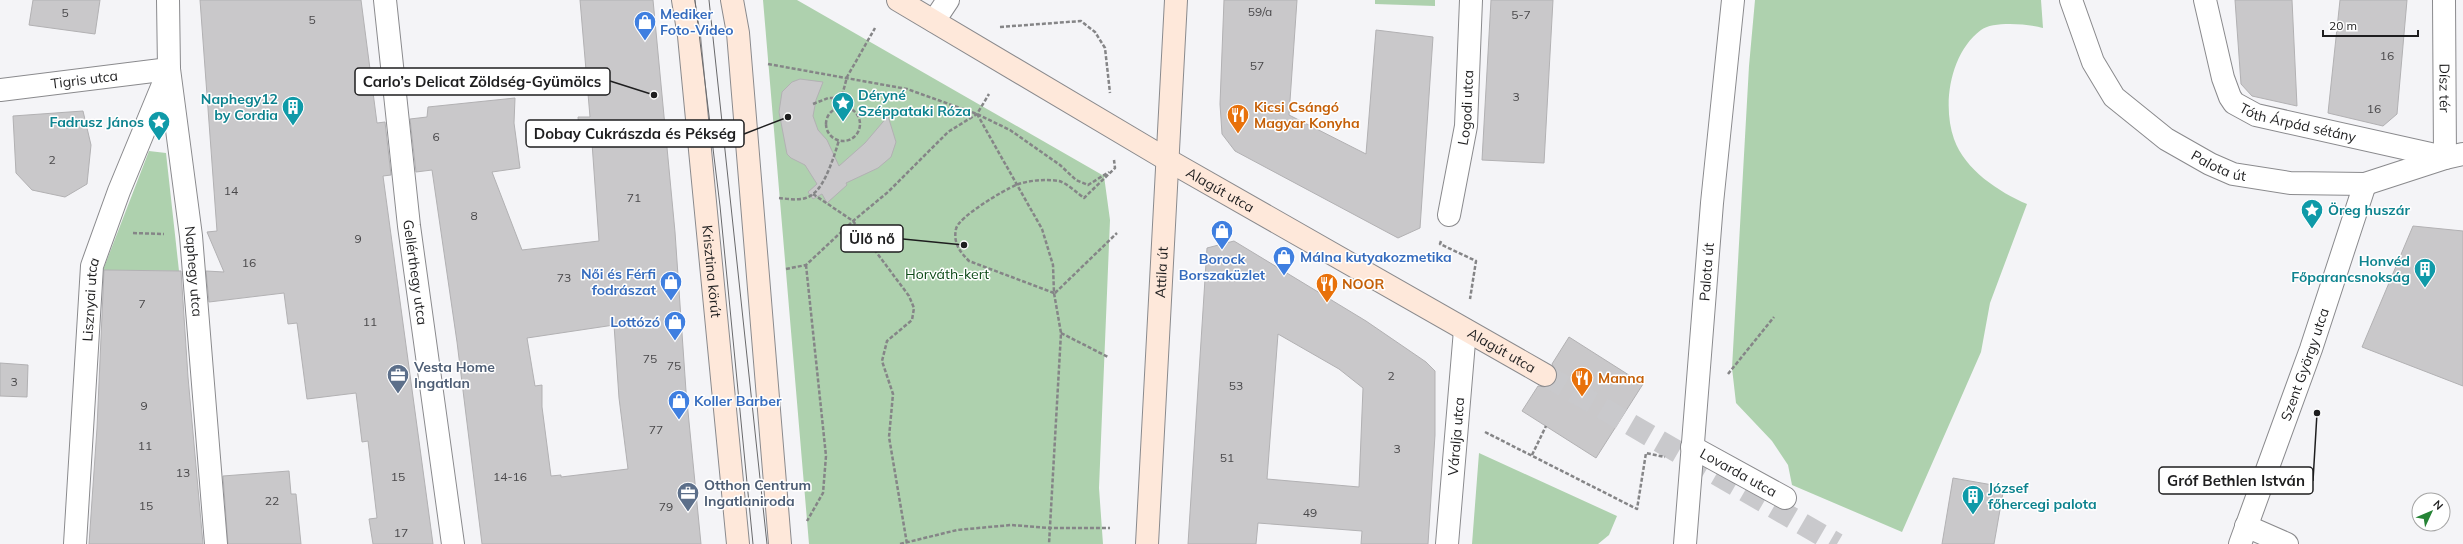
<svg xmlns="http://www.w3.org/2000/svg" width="2463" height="544" viewBox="0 0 2463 544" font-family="Mulish,sans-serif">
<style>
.green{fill:#aed1ae}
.building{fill:#c9c8ca;stroke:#b2b1b3;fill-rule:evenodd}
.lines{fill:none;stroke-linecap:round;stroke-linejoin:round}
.secondary-tunnel{stroke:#c9c9cc;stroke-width:22;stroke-dasharray:22 11;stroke-linecap:butt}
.street-casing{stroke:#8a8a8d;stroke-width:24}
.secondary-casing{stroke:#8a8a8d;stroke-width:24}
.path{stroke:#858587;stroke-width:2.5;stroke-dasharray:4 2;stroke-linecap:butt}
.street{stroke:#fff;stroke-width:22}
.secondary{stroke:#fee8da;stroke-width:22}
.tram{stroke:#69696b;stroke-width:1}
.labels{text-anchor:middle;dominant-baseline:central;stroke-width:3;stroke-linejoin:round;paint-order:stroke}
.number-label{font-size:12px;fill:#49484a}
.shop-label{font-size:14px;font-weight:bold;fill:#366cbe;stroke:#fff;text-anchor:start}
.street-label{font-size:14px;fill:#1e1e1f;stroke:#fff}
.culture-label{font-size:14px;font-weight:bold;fill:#0d838f;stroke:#fff;text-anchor:start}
.food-label{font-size:14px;font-weight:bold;fill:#c56008;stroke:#fff;text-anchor:start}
.park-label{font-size:14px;fill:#0c4916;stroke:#fff}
.service-label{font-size:14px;font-weight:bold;fill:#4e5e75;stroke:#fff;text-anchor:start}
.leader{fill:none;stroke:#1e1e1f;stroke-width:1.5}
.callout-dot{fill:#1e1e1f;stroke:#fff;stroke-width:1.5}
.callout{fill:#fff;stroke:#1e1e1f;stroke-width:1.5}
.callout-label{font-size:15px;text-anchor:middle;font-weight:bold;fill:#1e1e1f}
</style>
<rect width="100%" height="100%" fill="#f4f4f7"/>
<path class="green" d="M 763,0 L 797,0 L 1104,176 L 1110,220 L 1099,488 L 1103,544 L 809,544 Z
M 1375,0 L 1435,0 L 1435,6 L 1375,4 Z
M 1755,0 L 2041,0 L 2043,28 C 2029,24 1993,21 1981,30 C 1950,53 1942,105 1954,139 C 1965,170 1999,192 2027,204 L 1990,303 L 1981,352 L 1902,532 L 1792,485 L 1788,465 L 1772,441 L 1736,403 L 1732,368 L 1749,66 Z
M 149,151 L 166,153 L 179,271 L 103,270 Z
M 1479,453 L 1617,516 L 1609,535 L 1598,544 L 1472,544 Z"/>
<path class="building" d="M 33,0 L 100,0 L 95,34 L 29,25 Z
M 200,0 L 361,0 L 377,123 L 385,122 L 391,175 L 383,176 L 433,544 L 373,544 L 369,519 L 377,518 L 368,441 L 362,442 L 356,393 L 307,399 L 297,323 L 288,324 L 284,293 L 209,302 L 206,271 L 224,272 L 207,232 L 217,231 Z
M 580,0 L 653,0 L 675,232 L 686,391 L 701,544 L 482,544 L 457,342 L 432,170 L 416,172 L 410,119 L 427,117 L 428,107 L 515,98 L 514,123 L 520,168 L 492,172 L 522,250 L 599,241 L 592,143 L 580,144 L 578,117 L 590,117 ZM 614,325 L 619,398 L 628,469 L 561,477 L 561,475 L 551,476 L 542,407 L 542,385 L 535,386 L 527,338 Z
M 1224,0 L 1297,0 L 1289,115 L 1366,154 L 1376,30 L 1433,37 L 1420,228 L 1398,238 L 1235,151 L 1222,134 L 1220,104 Z
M 1491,0 L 1553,0 L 1544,163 L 1482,160 Z
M 2235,0 L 2292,0 L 2297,106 L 2252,96 L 2241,84 Z
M 2340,0 L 2407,0 L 2397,114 L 2383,126 L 2328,113 Z
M 800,79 L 823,82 L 816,100 L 813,116 L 818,130 L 827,140 L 839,166 L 865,143 L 888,116 L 896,142 L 891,157 L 878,168 L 846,183 L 847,185 L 827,203 L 822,194 L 813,199 L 808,192 L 817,184 L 805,165 L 791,158 L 787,154 L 779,112 L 782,92 L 792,82 Z
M 83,111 L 91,145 L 87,184 L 65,197 L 32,190 L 16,173 L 13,116 Z
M 2413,226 L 2463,231 L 2463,386 L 2362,347 Z
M 1234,241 L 1366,321 L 1426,362 L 1435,371 L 1435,435 L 1428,544 L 1361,544 L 1362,531 L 1258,523 L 1256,544 L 1188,544 L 1207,248 ZM 1278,334 L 1339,369 L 1363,388 L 1359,487 L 1267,479 Z
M 104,270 L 181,271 L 188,377 L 203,544 L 89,544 L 97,428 Z
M 1569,337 L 1643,384 L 1596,458 L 1522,411 L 1538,386 L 1545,387 L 1556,382 L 1557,375 L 1552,364 Z
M 0,363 L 28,365 L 27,397 L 0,396 Z
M 289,471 L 291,494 L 296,494 L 301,544 L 228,544 L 223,476 Z
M 1953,478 L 2004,487 L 1994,544 L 1942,544 Z"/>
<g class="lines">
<path class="secondary-tunnel" d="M 1545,375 L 1837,544"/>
<g class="street-casing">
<g id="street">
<path id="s1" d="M 168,0 L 169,69 L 191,236 L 216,544"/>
<path id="s2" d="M 385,0 L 409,226 L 453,544"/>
<path id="s3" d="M 2071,0 L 2093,62 L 2114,97 L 2166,139 L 2210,164 L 2233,174 L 2290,183 L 2365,184 L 2445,158 L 2463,154"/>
<path id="s4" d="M 2205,0 L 2223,78 L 2230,97 L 2234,103 L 2256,115 L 2444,157"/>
<path id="s5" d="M 2444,0 L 2445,158"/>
<path d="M 934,21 L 948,0"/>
<path id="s6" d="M 0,90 L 169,69"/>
<path id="s7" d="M 1449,215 L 1466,126 L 1471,0"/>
<path id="s8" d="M 1692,447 L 1785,498"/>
<path d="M 2246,526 L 2287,544"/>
<path id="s9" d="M 75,544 L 92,266 L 119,191 L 169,70"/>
<path id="s10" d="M 1447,544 L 1465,330"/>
<path id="s11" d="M 1685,544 L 1712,203 L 1733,0"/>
<path id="s12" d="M 2240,544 L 2311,349 L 2365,184"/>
</g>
</g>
<g class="secondary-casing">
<g id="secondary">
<path id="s13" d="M 683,0 L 689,36 L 738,544"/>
<path d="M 732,0 L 738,33 L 780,544"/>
<path id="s14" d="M 898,0 L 1166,159 L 1545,375"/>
<path id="s15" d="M 1147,544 L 1176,0"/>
</g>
</g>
<path class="path" d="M 1000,27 L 1081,21 L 1095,32 L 1105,48 L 1110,93
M 768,64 L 907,89 L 977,114 L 1010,130 L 1060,165 L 1076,180 L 1088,185 L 1109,172
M 813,104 L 828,98 L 842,98
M826 124a17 17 0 1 1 34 0a17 17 0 1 1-34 0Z
M 839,107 L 847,77 L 875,28
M 977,114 L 1042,229 L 1053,265 L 1054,293 L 1061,333 L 1049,544
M 813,194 L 853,221 L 909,296 L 914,308 L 912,320 L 887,341 L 882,361 L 893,394 L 889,437 L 907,544
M 779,198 C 790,199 804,202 813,194 C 825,186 835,154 839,140
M 133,233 L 164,234
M 1441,241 L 1440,244 L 1476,261 L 1470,299
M 806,265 L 826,456 L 823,493 L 807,521
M 786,269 L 806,265 L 853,221 L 888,192 L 948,132 L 977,114 L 989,94
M 1054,293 L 969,261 C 960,252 953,243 956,229 C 958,217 1004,190 1016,185 C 1029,180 1046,179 1059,181 C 1067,183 1077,193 1084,198 L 1115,168 L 1114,160
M 1055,293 L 1117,233
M 1061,333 L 1108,357
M 1728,374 L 1774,317
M 1485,432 L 1637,509 L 1646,453 L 1665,457
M 1532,455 L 1546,426
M 900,544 L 957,530 L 1011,525 L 1050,528 L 1110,528"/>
<use href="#street" class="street"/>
<use href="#secondary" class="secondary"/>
<path class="tram" d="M 695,0 L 720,206 L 753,544
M 709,0 L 767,544"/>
</g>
<defs>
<g id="shop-pin" transform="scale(1.15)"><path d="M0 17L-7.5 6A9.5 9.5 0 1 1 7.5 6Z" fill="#3f7fe0" stroke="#fff"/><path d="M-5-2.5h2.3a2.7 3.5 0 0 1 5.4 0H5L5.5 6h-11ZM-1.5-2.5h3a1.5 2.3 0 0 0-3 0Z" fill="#fff"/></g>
<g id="sight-pin" transform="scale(1.15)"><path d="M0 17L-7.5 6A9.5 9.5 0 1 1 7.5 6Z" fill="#0f9aa8" stroke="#fff"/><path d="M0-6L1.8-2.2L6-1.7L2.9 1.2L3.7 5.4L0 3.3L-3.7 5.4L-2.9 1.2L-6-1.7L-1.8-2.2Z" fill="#fff"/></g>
<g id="building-pin" transform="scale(1.15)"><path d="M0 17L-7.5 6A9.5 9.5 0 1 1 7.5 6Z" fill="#0f9aa8" stroke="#fff"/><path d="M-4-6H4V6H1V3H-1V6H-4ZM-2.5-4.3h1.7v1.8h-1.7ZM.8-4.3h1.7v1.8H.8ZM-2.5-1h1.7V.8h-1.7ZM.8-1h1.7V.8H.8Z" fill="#fff"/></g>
<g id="restaurant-pin" transform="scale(1.15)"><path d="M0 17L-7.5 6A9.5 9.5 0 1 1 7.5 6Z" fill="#e8710a" stroke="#fff"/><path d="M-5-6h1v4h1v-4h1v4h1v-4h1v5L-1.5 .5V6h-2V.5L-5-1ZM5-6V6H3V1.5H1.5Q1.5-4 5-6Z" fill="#fff"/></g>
<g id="office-pin" transform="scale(1.15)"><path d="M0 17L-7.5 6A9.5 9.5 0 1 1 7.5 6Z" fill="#5c6f8a" stroke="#fff"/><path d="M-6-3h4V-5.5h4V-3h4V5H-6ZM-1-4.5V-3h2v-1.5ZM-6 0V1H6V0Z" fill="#fff"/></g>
</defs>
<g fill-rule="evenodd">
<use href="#shop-pin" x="645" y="22"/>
<use href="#sight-pin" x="843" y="103"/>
<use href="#building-pin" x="293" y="107"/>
<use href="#restaurant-pin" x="1238" y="115"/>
<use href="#sight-pin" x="159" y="122"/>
<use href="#sight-pin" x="2312" y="210"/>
<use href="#shop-pin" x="1222" y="231"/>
<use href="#shop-pin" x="1284" y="257"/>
<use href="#building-pin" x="2425" y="269"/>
<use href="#shop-pin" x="671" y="282"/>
<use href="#restaurant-pin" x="1327" y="284"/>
<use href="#shop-pin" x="675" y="322"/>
<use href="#office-pin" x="398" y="375"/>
<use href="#restaurant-pin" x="1582" y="378"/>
<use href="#shop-pin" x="679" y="401"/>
<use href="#office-pin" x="688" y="493"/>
<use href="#building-pin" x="1973" y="496"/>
</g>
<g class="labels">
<g class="number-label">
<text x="1260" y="11">59/a</text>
<text x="65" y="12">5</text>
<text x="1521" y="14">5-7</text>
<text x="312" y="19">5</text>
<text x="2387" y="55">16</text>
<text x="1257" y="65">57</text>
<text x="1516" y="96">3</text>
<text x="2374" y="108">16</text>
<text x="436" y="136">6</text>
<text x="52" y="159">2</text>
<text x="231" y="190">14</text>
<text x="634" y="197">71</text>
<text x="474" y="215">8</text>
<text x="358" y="238">9</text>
<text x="249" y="262">16</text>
<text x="564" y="277">73</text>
<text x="142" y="303">7</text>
<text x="370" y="321">11</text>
<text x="650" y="358">75</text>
<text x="674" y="365">75</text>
<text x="1391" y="375">2</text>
<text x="14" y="381">3</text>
<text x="1236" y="385">53</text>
<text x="144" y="405">9</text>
<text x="656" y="429">77</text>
<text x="145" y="445">11</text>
<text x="1397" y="448">3</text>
<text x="1227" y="457">51</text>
<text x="183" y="472">13</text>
<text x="398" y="476">15</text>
<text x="510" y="476">14-16</text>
<text x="272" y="500">22</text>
<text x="146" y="505">15</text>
<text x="666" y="506">79</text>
<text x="1310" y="512">49</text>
<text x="401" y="532">17</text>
</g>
<g class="shop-label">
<text x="660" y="14">Mediker<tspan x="660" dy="16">Foto-Video</tspan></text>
<text x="1300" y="257">Málna kutyakozmetika</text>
<text x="1222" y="259" text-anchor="middle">Borock<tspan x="1222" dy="16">Borszaküzlet</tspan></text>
<text x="656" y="274" text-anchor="end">Női és Férfi<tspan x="656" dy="16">fodrászat</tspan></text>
<text x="660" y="322" text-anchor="end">Lottózó</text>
<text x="694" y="401">Koller Barber</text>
</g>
<g class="street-label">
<text stroke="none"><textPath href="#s6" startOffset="85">Tigris utca</textPath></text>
<text stroke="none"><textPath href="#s5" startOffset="88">Dísz tér</textPath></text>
<text stroke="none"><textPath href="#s7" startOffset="109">Logodi utca</textPath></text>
<text stroke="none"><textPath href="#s4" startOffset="175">Tóth Árpád sétány</textPath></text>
<text stroke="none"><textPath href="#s3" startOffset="233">Palota út</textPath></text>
<text stroke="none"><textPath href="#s14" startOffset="374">Alagút utca</textPath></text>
<text stroke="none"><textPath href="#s1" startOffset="273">Naphegy utca</textPath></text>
<text stroke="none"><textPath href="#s2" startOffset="274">Gellérthegy utca</textPath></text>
<text stroke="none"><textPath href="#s13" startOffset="273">Krisztina körút</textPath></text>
<text stroke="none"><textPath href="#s15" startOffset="272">Attila út</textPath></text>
<text stroke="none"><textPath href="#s11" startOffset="273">Palota út</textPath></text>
<text stroke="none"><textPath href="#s9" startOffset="245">Lisznyai utca</textPath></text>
<text stroke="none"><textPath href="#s14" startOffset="698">Alagút utca</textPath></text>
<text stroke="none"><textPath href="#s12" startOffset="191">Szent György utca</textPath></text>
<text stroke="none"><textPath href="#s10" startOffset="108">Váralja utca</textPath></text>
<text stroke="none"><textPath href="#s8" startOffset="53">Lovarda utca</textPath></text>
</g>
<g class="culture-label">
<text x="858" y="95">Déryné<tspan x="858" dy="16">Széppataki Róza</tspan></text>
<text x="278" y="99" text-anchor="end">Naphegy12<tspan x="278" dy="16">by Cordia</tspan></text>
<text x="144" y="122" text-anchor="end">Fadrusz János</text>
<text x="2328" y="210">Öreg huszár</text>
<text x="2410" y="261" text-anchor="end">Honvéd<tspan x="2410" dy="16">Főparancsnokság</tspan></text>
<text x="1988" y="488">József<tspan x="1988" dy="16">főhercegi palota</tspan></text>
</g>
<g class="food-label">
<text x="1254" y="107">Kicsi Csángó<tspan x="1254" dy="16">Magyar Konyha</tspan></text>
<text x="1342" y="284">NOOR</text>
<text x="1598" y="378">Manna</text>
</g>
<g class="park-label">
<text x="947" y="274">Horváth-kert</text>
</g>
<g class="service-label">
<text x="414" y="367">Vesta Home<tspan x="414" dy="16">Ingatlan</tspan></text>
<text x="704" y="485">Otthon Centrum<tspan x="704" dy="16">Ingatlaniroda</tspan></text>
</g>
</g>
<path class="leader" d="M654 95L610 81M788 117L744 134M964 245L903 239M2317 413L2313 481"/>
<g class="callout-dot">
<circle cx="654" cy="95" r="4"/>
<circle cx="788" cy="117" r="4"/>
<circle cx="964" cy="245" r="4"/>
<circle cx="2317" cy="413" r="4"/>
</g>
<g class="callout">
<rect x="355" y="68" width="255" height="27" rx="4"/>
<rect x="526" y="120" width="218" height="27" rx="4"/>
<rect x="841" y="225" width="62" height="27" rx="4"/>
<rect x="2159" y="467" width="154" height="27" rx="4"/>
</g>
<g class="callout-label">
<text x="482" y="87">Carlo’s Delicat Zöldség-Gyümölcs</text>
<text x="635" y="139">Dobay Cukrászda és Pékség</text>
<text x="872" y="244">Ülő nő</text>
<text x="2236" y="486">Gróf Bethlen István</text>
</g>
<g transform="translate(2431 512) rotate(46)"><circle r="19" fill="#ffffff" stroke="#a5a5a5"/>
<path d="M0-3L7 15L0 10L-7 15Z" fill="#258335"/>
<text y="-6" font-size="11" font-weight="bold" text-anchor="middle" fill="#1e1e1f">N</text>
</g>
<path d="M2323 30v6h95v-6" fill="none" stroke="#1e1e1f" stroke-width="2"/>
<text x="2329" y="30" font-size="12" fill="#1e1e1f" stroke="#ffffff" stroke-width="3" paint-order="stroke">20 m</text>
</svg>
